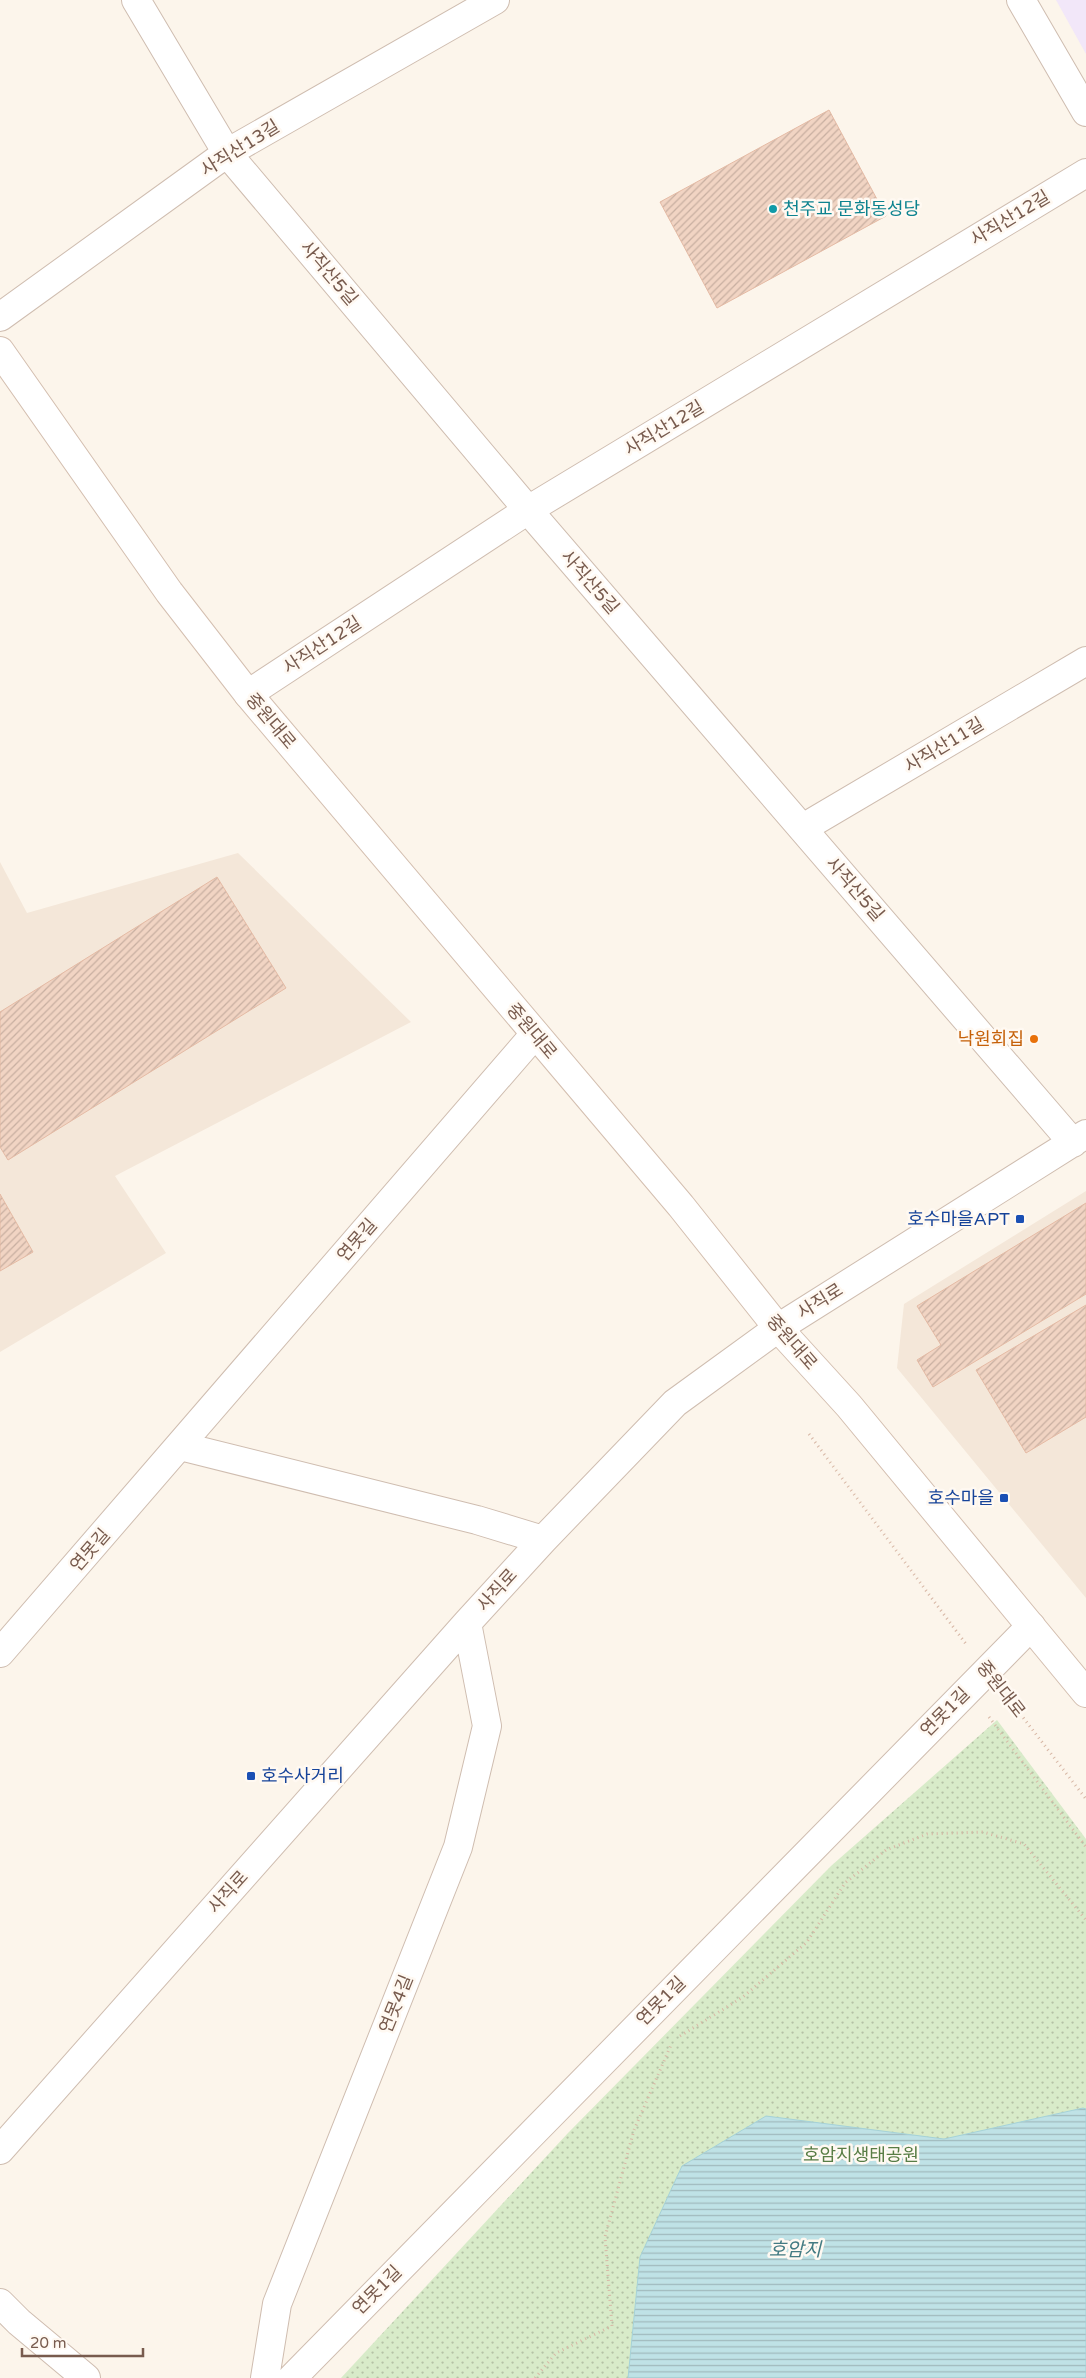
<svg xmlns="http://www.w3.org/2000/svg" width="1086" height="2378" viewBox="0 0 1086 2378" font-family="'Varela Round','Noto Sans KR',sans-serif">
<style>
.residential{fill:#f4e7d9}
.education{fill:#f2e7f9}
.park{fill:url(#park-dots)}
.water{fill:url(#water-rules);stroke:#a5d2d8}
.building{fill:url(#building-hatch);stroke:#e4baa4}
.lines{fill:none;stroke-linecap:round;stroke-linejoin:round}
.street-casing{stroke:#cfbdb0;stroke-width:30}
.secondary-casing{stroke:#d4bfb0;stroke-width:30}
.path{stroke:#d7b7a5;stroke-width:3;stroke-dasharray:1 4;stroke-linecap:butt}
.street{stroke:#fff;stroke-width:28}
.secondary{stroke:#fff;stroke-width:28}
.culture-dot{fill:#0f9aa8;stroke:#fff9f2;stroke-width:2}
.food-dot{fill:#e8710a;stroke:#fff9f2;stroke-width:2}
.transit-dot{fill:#1a4fb4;stroke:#fff9f2;stroke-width:2}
.labels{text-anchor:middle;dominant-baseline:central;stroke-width:5;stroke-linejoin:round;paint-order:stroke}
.street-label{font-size:18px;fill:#785b4e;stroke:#fff9f2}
.culture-label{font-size:18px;fill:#0d838f;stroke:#fff9f2;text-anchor:start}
.food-label{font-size:18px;fill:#c56008;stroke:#fff9f2;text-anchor:end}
.transit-label{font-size:18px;fill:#164399;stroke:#fff9f2;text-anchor:end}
.park-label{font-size:18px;fill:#587d45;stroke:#fff9f2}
.water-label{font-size:19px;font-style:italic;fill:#447b83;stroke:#fff9f2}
</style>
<defs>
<pattern id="park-dots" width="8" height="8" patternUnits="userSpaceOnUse" patternTransform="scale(1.25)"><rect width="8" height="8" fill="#d8ebc9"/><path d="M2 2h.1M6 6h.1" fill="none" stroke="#b4c1a5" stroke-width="1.8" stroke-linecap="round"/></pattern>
<pattern id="water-rules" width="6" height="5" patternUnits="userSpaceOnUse" patternTransform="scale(1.25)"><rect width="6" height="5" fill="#bfe2e6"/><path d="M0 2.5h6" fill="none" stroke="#a0babd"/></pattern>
<pattern id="building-hatch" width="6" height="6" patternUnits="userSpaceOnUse" patternTransform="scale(1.25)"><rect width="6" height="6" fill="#f1d4c3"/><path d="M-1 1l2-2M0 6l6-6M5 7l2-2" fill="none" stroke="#c8afa1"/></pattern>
</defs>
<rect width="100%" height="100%" fill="#fcf5eb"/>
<path class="residential" d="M 238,853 L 411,1022 L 115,1176 L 166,1253 L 0,1352 L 0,862 L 27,913 Z
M 1086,1191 L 1086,1598 L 897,1368 L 904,1304 Z"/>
<path class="education" d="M 1056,0 L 1086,0 L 1086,54 Z"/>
<path class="park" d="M 997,1720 L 1086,1839 L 1086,2378 L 341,2378 L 568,2133 L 831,1866 Z"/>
<path class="water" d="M 1083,2108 L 1086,2109 L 1086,2378 L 628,2378 L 640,2257 L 682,2166 L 766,2116 L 944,2139 Z"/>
<path class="building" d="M 829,110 L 886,216 L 717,308 L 660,202 Z
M 217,877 L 286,988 L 8,1160 L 0,1147 L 0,1012 Z
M 0,1194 L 33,1252 L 0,1271 Z
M 1086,1203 L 1086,1294 L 933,1387 L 917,1360 L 941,1345 L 917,1306 Z
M 1086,1305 L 1086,1417 L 1026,1453 L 976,1370 Z"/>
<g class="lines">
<g class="street-casing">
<path id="street" d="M 136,0 L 227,153 L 528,510 L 1073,1143
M 1021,0 L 1086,112
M 0,317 L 227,153 L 495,0
M 248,694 L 528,510 L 1086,173
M 803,828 L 1086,661
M 180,1446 L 477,1520 L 543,1540
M 0,1653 L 535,1034
M 0,2150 L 467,1623 L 543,1540 L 675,1403 L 778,1328 L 1086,1134
M 0,2303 L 19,2322 L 86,2378
M 265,2378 L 277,2304 L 458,1847 L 487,1726 L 467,1623
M 292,2378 L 1031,1626"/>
</g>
<g class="secondary-casing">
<path id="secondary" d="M 0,351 L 169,592 L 248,694 L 681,1206 L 778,1328 L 849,1406 L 1086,1693"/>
</g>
<path class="path" d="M 809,1434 L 966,1644
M 1008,1698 L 1086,1799
M 989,1717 L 1086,1847
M 680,2036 L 743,1997 L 807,1942 L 845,1883 L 886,1850 L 927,1834 L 983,1832 L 1024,1844 L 1086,1920
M 535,2378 L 556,2353 L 612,2326 L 605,2237 L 634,2130 L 671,2045"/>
<use href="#street" class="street"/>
<use href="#secondary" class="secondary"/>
</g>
<circle class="culture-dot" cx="773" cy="209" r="5"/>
<circle class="food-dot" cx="1034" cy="1039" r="5"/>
<g class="transit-dot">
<rect x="1015" y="1214" width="10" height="10" rx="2.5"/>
<rect x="999" y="1493" width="10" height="10" rx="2.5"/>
<rect x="246" y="1771" width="10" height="10" rx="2.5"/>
</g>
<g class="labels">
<g class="street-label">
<text transform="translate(240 148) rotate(-32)">사직산13길</text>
<text transform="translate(1010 218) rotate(-31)">사직산12길</text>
<text transform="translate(329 273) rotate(50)">사직산5길</text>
<text transform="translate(664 428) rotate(-31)">사직산12길</text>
<text transform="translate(590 582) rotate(49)">사직산5길</text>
<text transform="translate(322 645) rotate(-33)">사직산12길</text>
<text transform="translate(271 721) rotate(50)">중원대로</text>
<text transform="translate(944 745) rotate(-31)">사직산11길</text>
<text transform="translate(855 889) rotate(49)">사직산5길</text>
<text transform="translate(532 1031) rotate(50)">중원대로</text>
<text transform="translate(357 1240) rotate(-49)">연못길</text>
<text transform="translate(820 1301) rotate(-32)">사직로</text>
<text transform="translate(792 1342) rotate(49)">중원대로</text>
<text transform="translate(90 1550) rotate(-49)">연못길</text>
<text transform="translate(497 1590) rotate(-48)">사직로</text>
<text transform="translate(1001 1689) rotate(52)">중원대로</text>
<text transform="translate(945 1712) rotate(-45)">연못1길</text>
<text transform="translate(228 1892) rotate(-48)">사직로</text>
<text transform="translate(661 2001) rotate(-45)">연못1길</text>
<text transform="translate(396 2004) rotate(-68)">연못4길</text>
<text transform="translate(377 2290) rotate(-45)">연못1길</text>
</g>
<g class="culture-label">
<text x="783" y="209">천주교 문화동성당</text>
</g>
<g class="food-label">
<text x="1024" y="1039">낙원회집</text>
</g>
<g class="transit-label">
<text x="1010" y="1219">호수마을APT</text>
<text x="994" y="1498">호수마을</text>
<text x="261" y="1776" text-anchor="start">호수사거리</text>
</g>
<g class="park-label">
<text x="861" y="2155">호암지생태공원</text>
</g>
<g class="water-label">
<text x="795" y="2250">호암지</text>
</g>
</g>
<path d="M22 2348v8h121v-8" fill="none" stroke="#785b4e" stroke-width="2.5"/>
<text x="30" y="2348" font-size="15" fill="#785b4e" stroke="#fff9f2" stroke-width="4" paint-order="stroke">20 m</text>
</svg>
